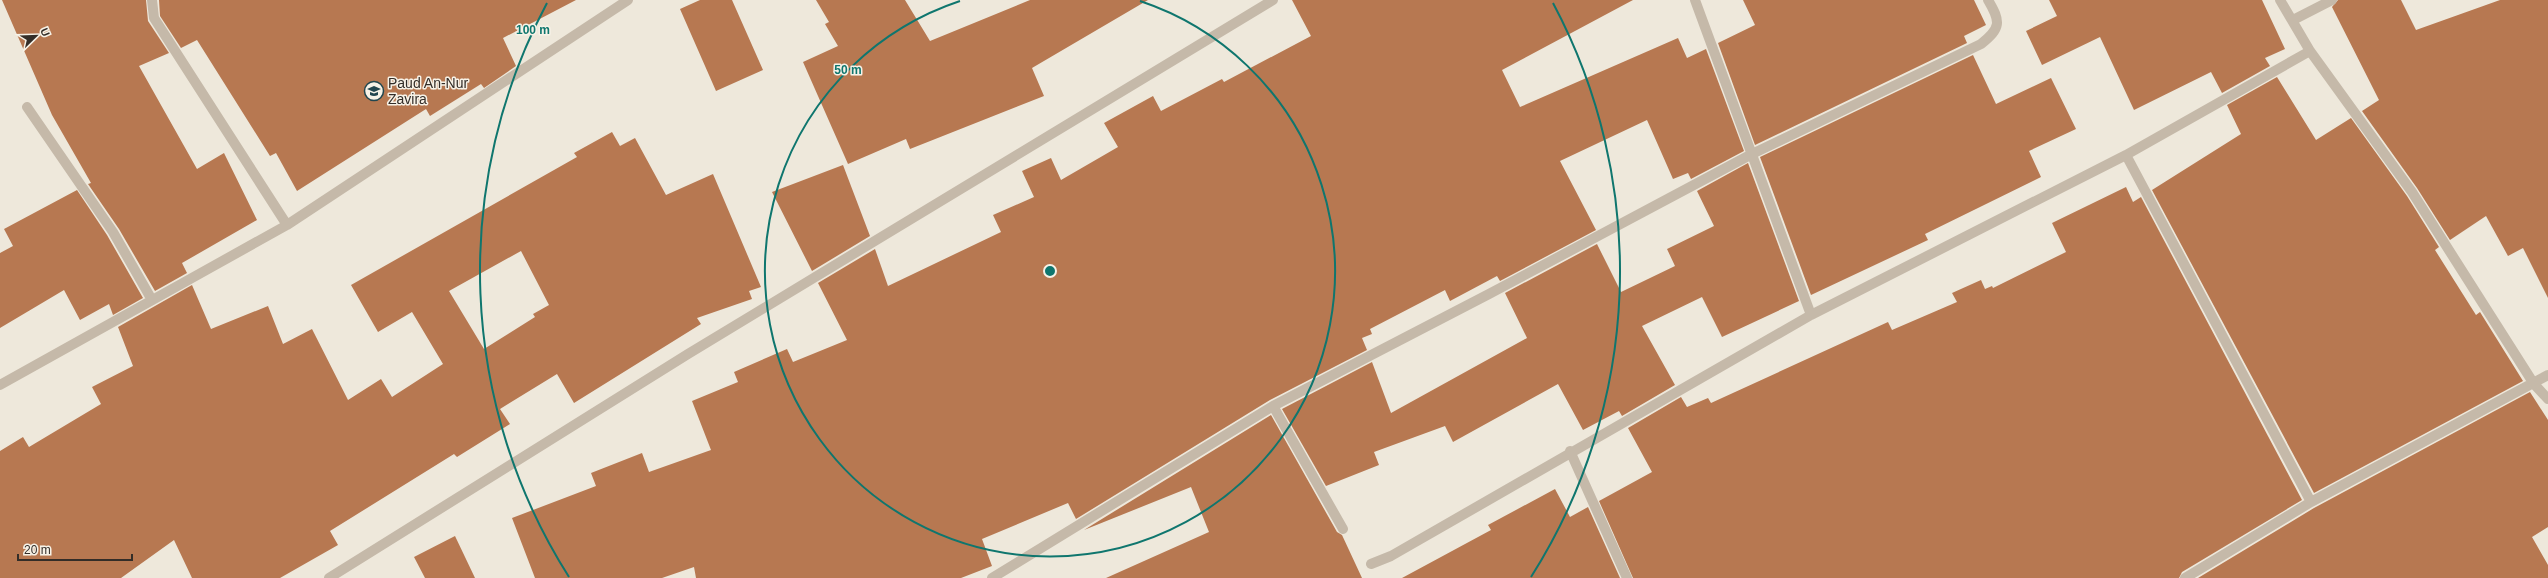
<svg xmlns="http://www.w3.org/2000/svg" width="2548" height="578" viewBox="0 0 2548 578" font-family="Arial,sans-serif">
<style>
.building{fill:#b77851;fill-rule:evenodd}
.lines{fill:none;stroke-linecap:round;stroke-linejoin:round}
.minor{stroke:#c5b9a9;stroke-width:10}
.ring{fill:none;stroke:#0f766e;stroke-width:2}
.labels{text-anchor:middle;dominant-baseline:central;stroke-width:3;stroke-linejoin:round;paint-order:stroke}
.poi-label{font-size:14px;fill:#332d28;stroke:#f7f2e7;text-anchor:start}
.centre{fill:#0f766e;stroke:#f7f2e7;stroke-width:2}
.ring-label{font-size:12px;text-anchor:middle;font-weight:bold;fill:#0f766e;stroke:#f7f2e7;stroke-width:3;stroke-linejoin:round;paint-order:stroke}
</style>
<rect width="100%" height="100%" fill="#eee8db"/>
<path class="building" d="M 2,0 L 146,0 L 148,21 L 169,53 L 139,66 L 197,169 L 224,153 L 257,220 L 182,263 L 187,273 L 155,291 L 119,229 L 88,184 L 91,183 L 52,115 Z
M 159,0 L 576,0 L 503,38 L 516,66 L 484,88 L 481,84 L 430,116 L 426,109 L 297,191 L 276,153 L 270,156 L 197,40 L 181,48 L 160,16 Z
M 700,0 L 732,0 L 763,70 L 716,91 L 680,9 Z
M 816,0 L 905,0 L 930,41 L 1030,0 L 1148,0 L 1032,68 L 1044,96 L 910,149 L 906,139 L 848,164 L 803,62 L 838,46 L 825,24 L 829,22 Z
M 1292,0 L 1633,0 L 1502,70 L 1520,107 L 1678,38 L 1687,58 L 1706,49 L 1744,151 L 1691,179 L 1688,173 L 1673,179 L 1647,120 L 1560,161 L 1596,230 L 1500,281 L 1497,276 L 1450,301 L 1445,290 L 1370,329 L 1372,334 L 1362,338 L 1367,350 L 1270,400 L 1076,519 L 1068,503 L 982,539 L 992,566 L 961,578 L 696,578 L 694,567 L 662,578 L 535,578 L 512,518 L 596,486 L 591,473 L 642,453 L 649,472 L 711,450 L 692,401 L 738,382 L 734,372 L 787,349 L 793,362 L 847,340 L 818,283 L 875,249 L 888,286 L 1001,232 L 993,215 L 1034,197 L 1022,171 L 1051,158 L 1061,180 L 1118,147 L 1104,123 L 1153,96 L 1161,111 L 1222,79 L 1224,82 L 1311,36 Z
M 1743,0 L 1974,0 L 1986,25 L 1964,36 L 1967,43 L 1755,145 L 1718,43 L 1755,25 Z
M 2049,0 L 2262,0 L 2285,49 L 2265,58 L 2270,66 L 2222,93 L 2211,72 L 2134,110 L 2100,37 L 2042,65 L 2026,31 L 2057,16 Z
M 2338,0 L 2401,0 L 2416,30 L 2500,0 L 2548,0 L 2548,298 L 2523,248 L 2508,256 L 2486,216 L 2450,240 L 2417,188 L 2362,111 L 2379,100 L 2332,7 Z
M 1973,55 L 1996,104 L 2051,78 L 2076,129 L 2029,151 L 2041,177 L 1925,234 L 1928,240 L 1811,295 L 1760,157 Z
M 2277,77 L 2316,140 L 2351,118 L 2407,196 L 2439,247 L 2435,250 L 2476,315 L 2480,312 L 2523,381 L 2314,493 L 2152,190 L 2241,134 L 2227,105 Z
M 612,132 L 620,146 L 635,138 L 666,195 L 713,174 L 761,287 L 749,291 L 752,299 L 697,318 L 701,324 L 574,403 L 557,374 L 500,409 L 510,424 L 457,457 L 454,454 L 330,531 L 338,545 L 280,578 L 192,578 L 174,540 L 121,578 L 0,578 L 0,451 L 23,437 L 29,447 L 101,404 L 92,387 L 133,366 L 118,327 L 192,285 L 211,329 L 268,306 L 283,344 L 312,329 L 348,400 L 381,379 L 392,397 L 443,364 L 412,312 L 378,332 L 351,285 L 577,157 L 574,153 ZM 521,251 L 549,305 L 533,314 L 535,317 L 484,349 L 449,291 Z
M 1748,163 L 1799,301 L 1722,337 L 1702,297 L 1642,326 L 1675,385 L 1622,416 L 1619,411 L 1583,430 L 1558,384 L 1453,442 L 1445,426 L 1374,452 L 1379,465 L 1326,486 L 1282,409 L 1372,362 L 1391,413 L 1527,338 L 1505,293 L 1597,244 L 1621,292 L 1675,266 L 1667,249 L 1714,226 L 1697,191 Z
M 843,165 L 870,236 L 812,271 L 772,192 Z
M 2126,187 L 2133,202 L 2141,197 L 2302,500 L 2182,572 L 2179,578 L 1633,578 L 1599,501 L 1652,472 L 1628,428 L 1681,397 L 1687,407 L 1708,398 L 1711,403 L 1888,322 L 1892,330 L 1957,302 L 1952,293 L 1981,280 L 1985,289 L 1992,286 L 1993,288 L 2066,252 L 2052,223 Z
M 77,190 L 107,235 L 143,298 L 113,315 L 109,304 L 80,320 L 64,290 L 0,328 L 0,253 L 13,246 L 4,229 Z
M 2530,392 L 2548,420 L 2548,527 L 2532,537 L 2548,565 L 2548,578 L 2198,578 L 2314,508 Z
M 1271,415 L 1337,532 L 1342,535 L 1362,578 L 1106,578 L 1209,532 L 1191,487 L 1084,530 Z
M 1555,489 L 1570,517 L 1588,507 L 1620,578 L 1402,578 L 1491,530 L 1488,525 Z
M 455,536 L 475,578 L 425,578 L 414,557 Z"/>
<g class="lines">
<path class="minor" d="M 152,0 L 154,18 L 287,225
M 1695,0 L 1811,315
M 2280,0 L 2310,51 L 2412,192 L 2534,384 L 2548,399
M 2293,20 L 2332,0
M 27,107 L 113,232 L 152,300
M 2126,155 L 2311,502
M 0,385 L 287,225 L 628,0
M 1273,406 L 1343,529
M 1570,451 L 1627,578
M 1371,564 L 1391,556 L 1811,315 L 2126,155 L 2310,51
M 329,578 L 688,354 L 1273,0
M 992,578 L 1273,406 L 1489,294 L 1752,154 L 1981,44 C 2001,28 2001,22 1988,0
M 2185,578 L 2311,502 L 2548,375"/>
</g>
<g class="ring">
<path d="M1140 1A285 285 0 1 1 960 1"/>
<path d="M569 577A570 570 0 0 1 547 3M1553 3A570 570 0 0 1 1531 577"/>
</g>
<defs>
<g id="school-ring" transform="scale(1)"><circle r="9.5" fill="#f7f2e7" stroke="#22464f" stroke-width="1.5"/><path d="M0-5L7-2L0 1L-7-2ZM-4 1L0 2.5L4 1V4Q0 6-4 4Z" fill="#22464f"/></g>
</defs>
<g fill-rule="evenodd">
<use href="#school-ring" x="374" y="91"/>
</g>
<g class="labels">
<g class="poi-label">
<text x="388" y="83">Paud An-Nur<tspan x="388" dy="16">Zavira</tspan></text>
</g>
</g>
<circle cx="1050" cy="271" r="6" class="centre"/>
<g class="ring-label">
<text x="533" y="34">100 m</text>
<text x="848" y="74">50 m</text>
</g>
<g transform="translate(36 36) rotate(67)" stroke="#f7f2e7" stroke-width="3" paint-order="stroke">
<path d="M0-3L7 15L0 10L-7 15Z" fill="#332d28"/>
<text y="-6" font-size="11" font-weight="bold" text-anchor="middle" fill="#332d28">U</text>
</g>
<path d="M18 554v6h114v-6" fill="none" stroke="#332d28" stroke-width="2"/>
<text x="24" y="554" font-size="12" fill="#332d28" stroke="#f7f2e7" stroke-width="3" paint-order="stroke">20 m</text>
</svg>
